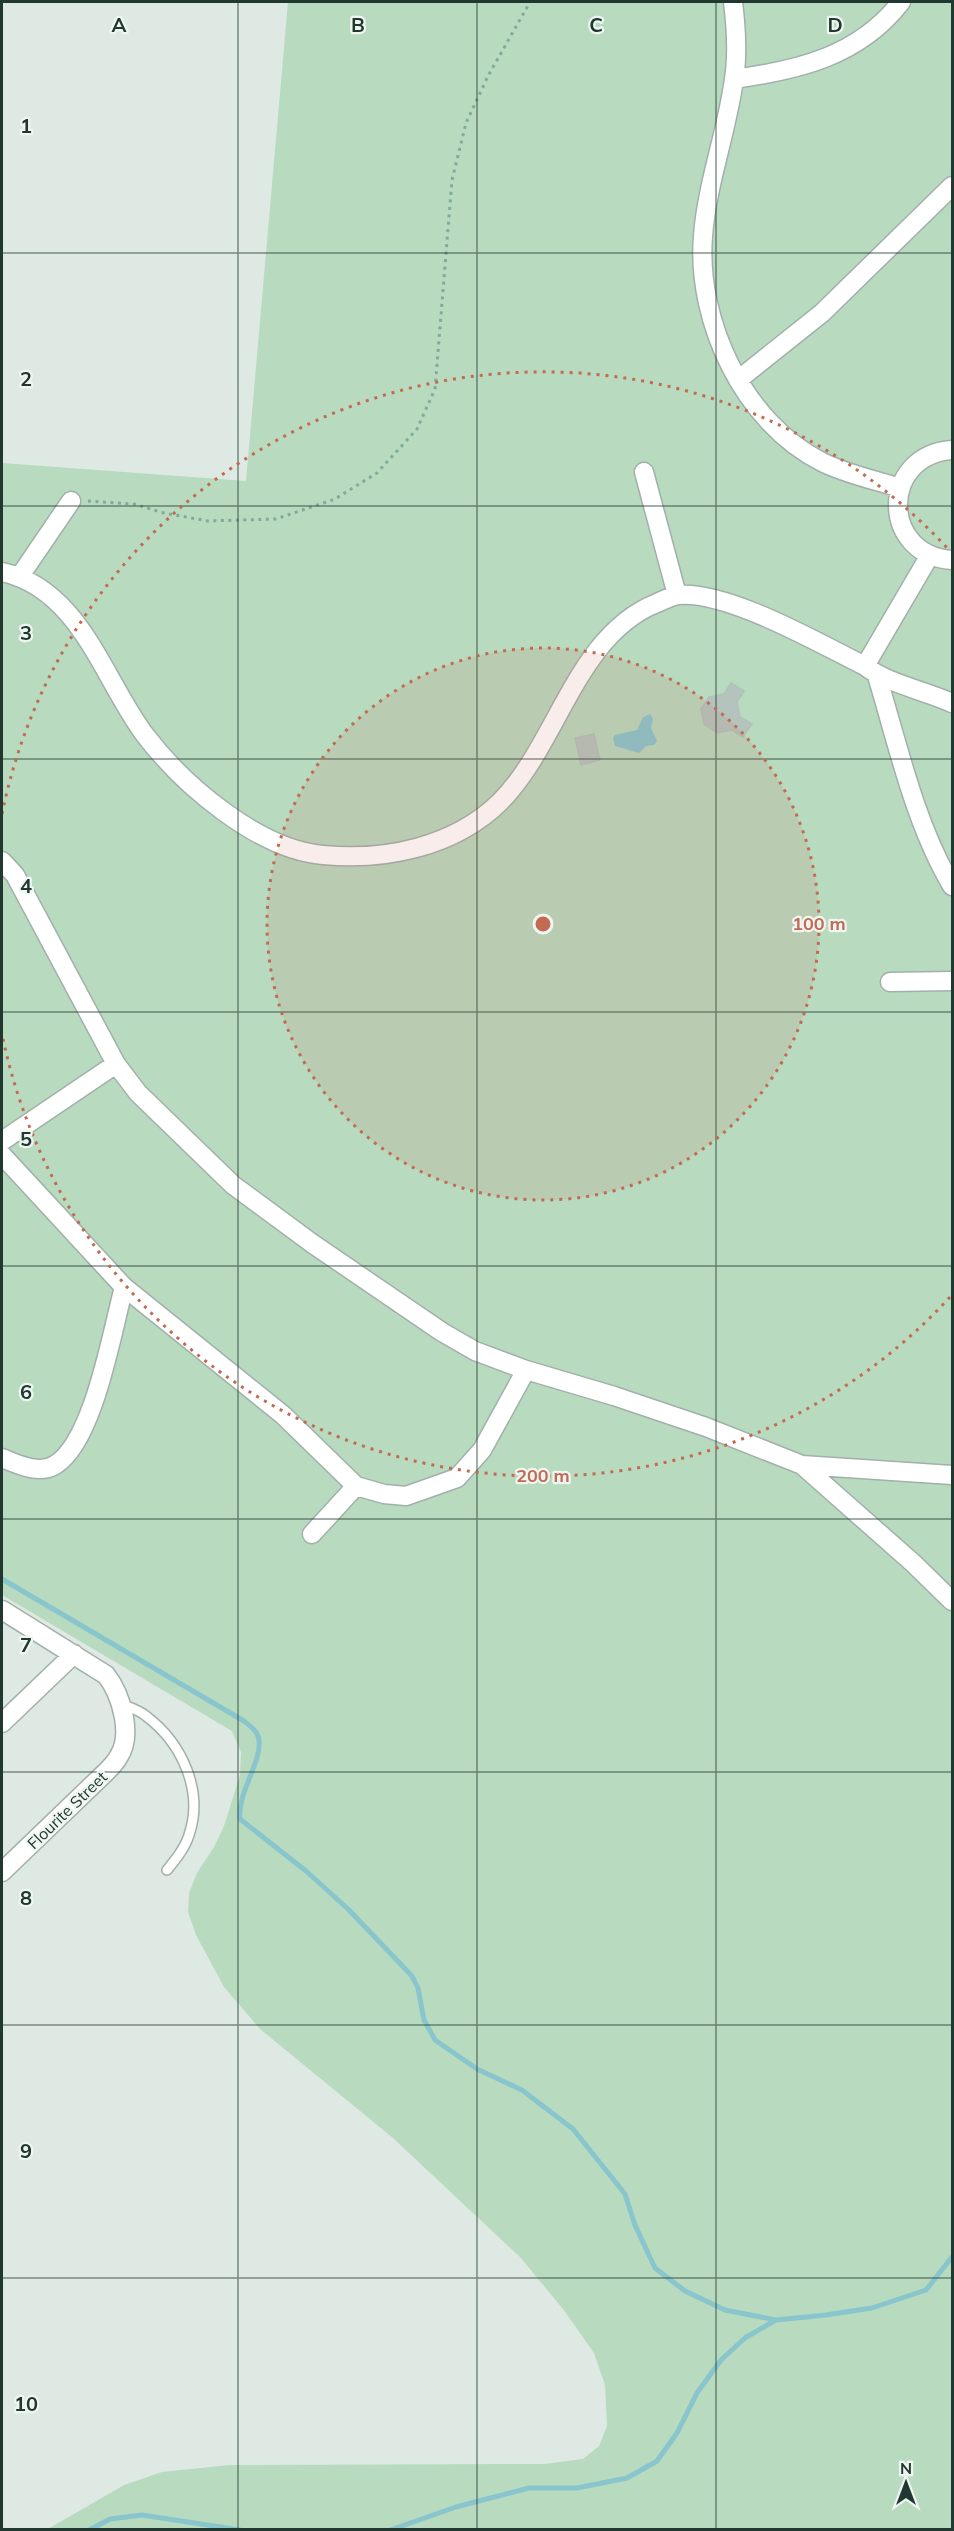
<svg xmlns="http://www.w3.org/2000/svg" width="954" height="2531" viewBox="0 0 954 2531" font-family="Mulish,sans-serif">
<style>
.green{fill:#b8dabf}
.water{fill:#89c5cc}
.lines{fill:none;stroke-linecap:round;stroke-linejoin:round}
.stream{stroke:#89c5cc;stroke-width:5}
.building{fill:#b4c4bd;stroke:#b1c2ba;stroke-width:1.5}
.lane-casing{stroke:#a2b0aa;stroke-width:12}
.street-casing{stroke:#a2b0aa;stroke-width:21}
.path{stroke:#80ab9b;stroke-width:3;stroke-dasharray:3 4.5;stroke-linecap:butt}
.lane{stroke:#fff;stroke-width:9}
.street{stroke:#fff;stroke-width:18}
.grid{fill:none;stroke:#213830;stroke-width:1.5;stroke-opacity:0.55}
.ring{fill:none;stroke:#c26a52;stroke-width:3;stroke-dasharray:3 6}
.labels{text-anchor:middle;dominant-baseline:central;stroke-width:4.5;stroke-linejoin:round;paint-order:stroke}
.street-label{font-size:16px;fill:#213830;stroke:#eff6f2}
.grid-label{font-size:20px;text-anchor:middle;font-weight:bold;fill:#213830;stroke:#eff6f2;stroke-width:4.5;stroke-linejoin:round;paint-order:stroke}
.centre{fill:#c26a52;stroke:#eff6f2;stroke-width:3}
.ring-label{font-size:18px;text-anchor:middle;font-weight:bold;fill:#c26a52;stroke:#eff6f2;stroke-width:4.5;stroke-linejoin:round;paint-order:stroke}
</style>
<rect width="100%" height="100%" fill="#dee9e4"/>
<path class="green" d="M 288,2 L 952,2 L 952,2529 L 48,2529 L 124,2485 L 162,2472 L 229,2465 L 544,2464 L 583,2459 L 599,2446 L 607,2426 L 605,2385 L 594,2353 L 563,2309 L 520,2257 L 393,2138 L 260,2029 L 224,1987 L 196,1935 L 188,1912 L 189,1893 L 197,1873 L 214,1847 L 224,1826 L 240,1775 L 241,1752 L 232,1731 L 2,1595 L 2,463 L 246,481 Z"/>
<path class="water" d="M 650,714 L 653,719 L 651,728 L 657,741 L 654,745 L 646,746 L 639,753 L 615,746 L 613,738 L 615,735 L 637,730 L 643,717 Z"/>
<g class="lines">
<path class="stream" d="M 2,1579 L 244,1721 C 250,1726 258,1731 259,1740 C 262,1762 237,1793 240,1819 L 306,1871 L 348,1909 L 412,1976 L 418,1988 L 424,2020 L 435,2040 L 477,2069 L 522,2090 L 573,2129 L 625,2194 L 635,2225 L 655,2268 L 685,2291 L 725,2310 L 776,2320 L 826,2315 L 872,2308 L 926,2290 L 952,2257
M 89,2530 L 110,2519 L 142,2515 L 240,2530
M 390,2530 L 456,2507 L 529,2488 L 577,2488 L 627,2478 L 657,2461 L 677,2433 L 697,2393 L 721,2360 L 745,2338 L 776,2320"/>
</g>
<path class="building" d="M 731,683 L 744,691 L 737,702 L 740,717 L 752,724 L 743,737 L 732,730 L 717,733 L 704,724 L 701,709 L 709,697 L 724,694 Z
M 594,734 L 600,760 L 581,765 L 575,738 Z"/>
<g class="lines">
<g class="lane-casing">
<path id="lane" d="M 121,1704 C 129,1707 139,1710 146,1716 C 182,1743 204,1791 189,1835 C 185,1848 176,1859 167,1870"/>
</g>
<g class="street-casing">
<path id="street" d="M 733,2 C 736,26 738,54 734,79 C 727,132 707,183 703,236 C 696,321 744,423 822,462 C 846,474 875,480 900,488
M 734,79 C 799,70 859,56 901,2
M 738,380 L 822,313 L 952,186
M 952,450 C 880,455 880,555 952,560
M 644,472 L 677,595
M 2,572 C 80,589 103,679 145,735 C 183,785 259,850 323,855 C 385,861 454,847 500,802 C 558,744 576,635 657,603 C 664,600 671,596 678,595 C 727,590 820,644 865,666 C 886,683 926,691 952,703
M 20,576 L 71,501
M 865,666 L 930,555
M 877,676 C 898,745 915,824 952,886
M 2,861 L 15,875 L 116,1064 L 138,1093 L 233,1185 L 313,1244 L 442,1332 L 475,1351 L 526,1370 L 614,1396 L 706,1427 L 802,1465 L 952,1475
M 890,982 L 952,981
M 2,1141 L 116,1064
M 2,1155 L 124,1287 L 283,1415 L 356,1486 L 384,1494 L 406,1496 L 457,1478 L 482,1450 L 526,1370
M 2,1458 C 17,1464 39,1475 55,1465 C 94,1441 112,1331 124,1287
M 802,1465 L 913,1563 L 952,1601
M 312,1534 L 356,1486
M 2,1610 L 106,1675 C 121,1694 133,1734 119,1756 C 116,1762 111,1767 107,1771 L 2,1872
M 2,1723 L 74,1654"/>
</g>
<path class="path" d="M 88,501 L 134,504 L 164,513 L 208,521 L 276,519 L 335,499 L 377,473 L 417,429 L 435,389 L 452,180 L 466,123 L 488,76 L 530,2"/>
<use href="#lane" class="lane"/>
<use href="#street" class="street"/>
</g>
<path class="grid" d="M 238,2 L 238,2530M 477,2 L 477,2530M 716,2 L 716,2530M 2,253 L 952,253M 2,506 L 952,506M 2,759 L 952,759M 2,1012 L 952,1012M 2,1266 L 952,1266M 2,1519 L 952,1519M 2,1772 L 952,1772M 2,2025 L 952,2025M 2,2278 L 952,2278"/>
<circle cx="543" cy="924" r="276" fill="#c26a52" fill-opacity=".12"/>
<g class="ring">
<circle cx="543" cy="924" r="276"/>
<path d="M950 1297A552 552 0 0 1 2 1034M2 814A552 552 0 0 1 950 551"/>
</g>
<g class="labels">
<g class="street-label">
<text transform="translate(67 1810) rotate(-44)">Flourite Street</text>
</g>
</g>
<g class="grid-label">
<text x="119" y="32">A</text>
<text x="358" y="32">B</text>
<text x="596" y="32">C</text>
<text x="835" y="32">D</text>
<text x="26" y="133">1</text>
<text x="26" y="386">2</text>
<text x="26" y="640">3</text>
<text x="26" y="893">4</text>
<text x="26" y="1146">5</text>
<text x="26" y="1399">6</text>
<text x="26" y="1652">7</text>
<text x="26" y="1905">8</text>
<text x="26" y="2158">9</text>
<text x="26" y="2411">10</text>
</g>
<circle cx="543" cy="924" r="9" class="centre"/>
<g class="ring-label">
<text x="819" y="930">100 m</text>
<text x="543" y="1482">200 m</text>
</g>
<rect width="954" height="2531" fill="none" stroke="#213830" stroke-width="6"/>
<g transform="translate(906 2483)" stroke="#eff6f2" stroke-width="4.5" paint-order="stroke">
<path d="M0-4.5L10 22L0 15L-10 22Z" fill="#213830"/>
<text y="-9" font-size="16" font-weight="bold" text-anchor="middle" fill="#213830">N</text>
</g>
</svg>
